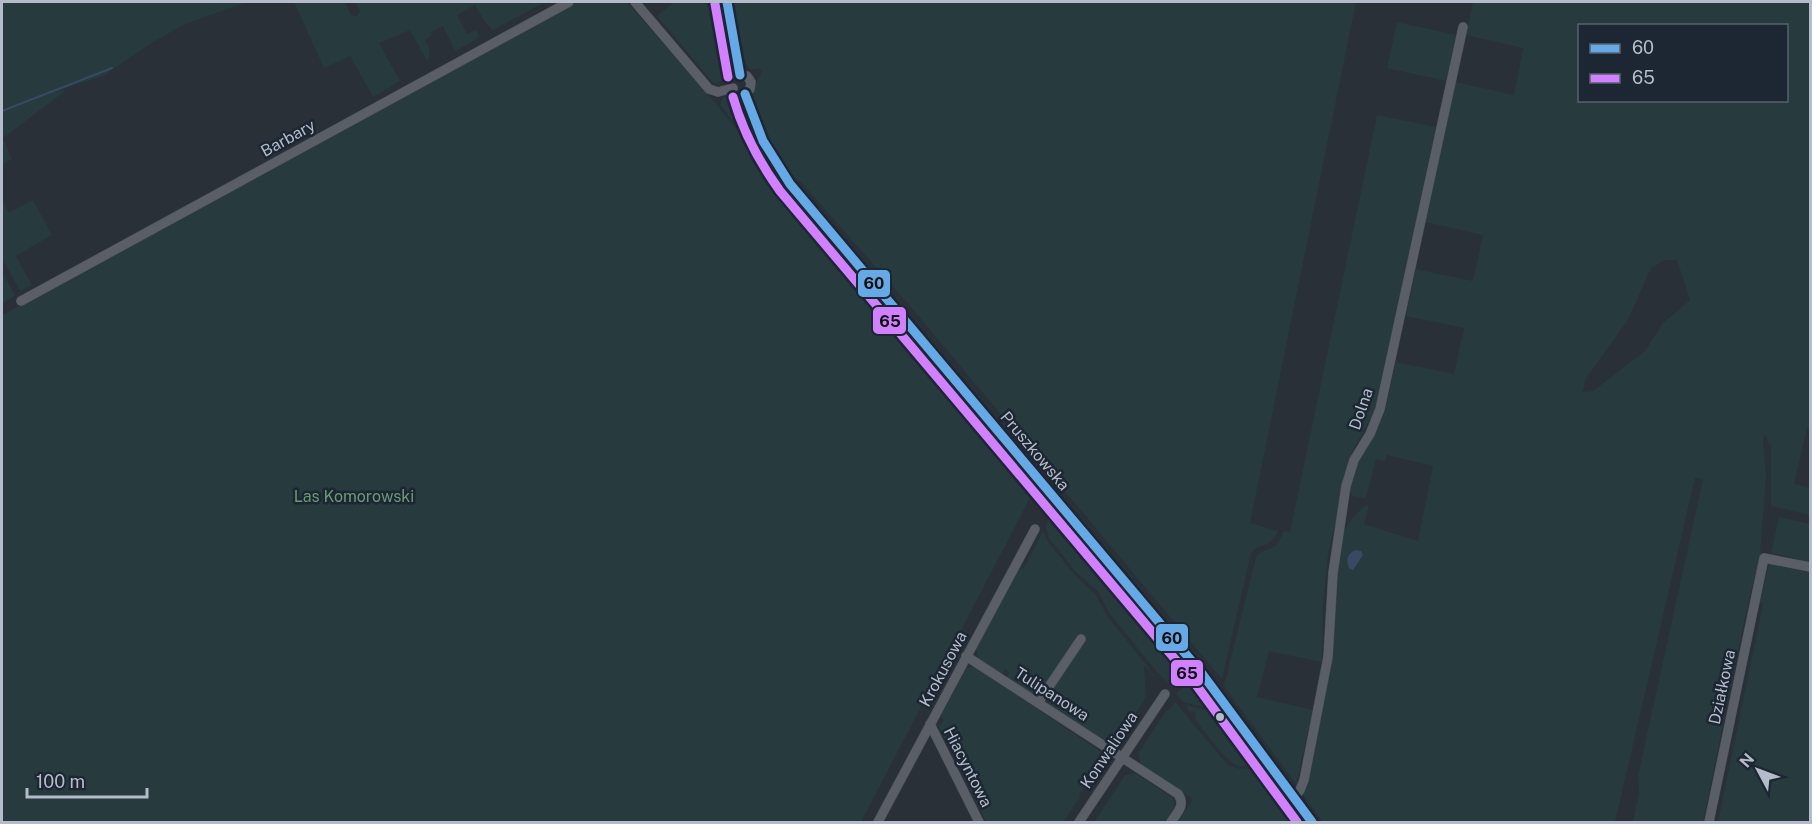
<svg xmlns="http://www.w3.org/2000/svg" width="1812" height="824" viewBox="0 0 1812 824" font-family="'Public Sans',sans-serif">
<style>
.green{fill:#273a3e;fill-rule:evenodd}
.water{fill:#384963}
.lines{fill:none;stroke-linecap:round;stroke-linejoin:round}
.stream{stroke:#384963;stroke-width:2}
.minor-casing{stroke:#484c53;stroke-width:10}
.minor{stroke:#5a5e66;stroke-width:9}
.bus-1-casing{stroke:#1d2633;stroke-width:14}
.bus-2-casing{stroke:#1d2633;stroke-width:14}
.bus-1{stroke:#66a9e7;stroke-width:9}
.bus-2{stroke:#d180ff;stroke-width:9}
.bus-dot{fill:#b4bcc9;stroke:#1d2633;stroke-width:2}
.labels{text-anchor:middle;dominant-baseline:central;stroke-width:5;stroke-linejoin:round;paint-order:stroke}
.street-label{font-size:16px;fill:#b4bcc9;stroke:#1d2633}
.park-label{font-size:16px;fill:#6b9a76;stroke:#1d2633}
.line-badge{stroke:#1d2633;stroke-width:2}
.pale-badge-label{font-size:16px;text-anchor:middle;font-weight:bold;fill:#111}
</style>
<rect width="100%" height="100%" fill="#2a3038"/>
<path class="green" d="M 2,2 L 247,2 L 185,24 L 153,42 L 103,76 L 63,89 L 64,92 L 3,138 L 12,159 L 2,164 Z
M 294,2 L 345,2 L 351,15 L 357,16 L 360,11 L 355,2 L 545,2 L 493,30 L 485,22 L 475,5 L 457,15 L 467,34 L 476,30 L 480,37 L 455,51 L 443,26 L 431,32 L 432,35 L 425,40 C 429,48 432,52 427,61 L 410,30 L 379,43 L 400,81 L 373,97 L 350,56 L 324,68 Z
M 578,2 L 627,2 L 717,105 L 750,146 L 760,170 L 868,296 L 865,300 L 1030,498 L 861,822 L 2,822 L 2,315 L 174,223 Z
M 674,2 L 704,2 L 724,25 L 730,70 L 724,80 L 715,84 L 712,81 L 657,16 Z
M 732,2 L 1356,2 L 1250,523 L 1278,531 C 1271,549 1260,542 1251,553 L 1222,679 L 910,306 L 800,181 L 796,183 C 784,167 748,115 751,96 C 753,86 760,79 762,70 L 758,68 L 750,70 L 744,59 L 742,59 Z
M 1473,2 L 1810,2 L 1810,428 L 1807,428 L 1794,484 L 1810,488 L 1810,515 L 1771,506 L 1771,447 L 1765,434 L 1763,440 L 1766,476 L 1760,555 L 1746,612 L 1703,822 L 1633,822 L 1639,794 L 1638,776 L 1703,479 L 1695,478 L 1615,822 L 1323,822 L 1303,795 L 1321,708 L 1341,537 L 1352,518 L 1366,505 L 1369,506 L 1364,524 L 1418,541 L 1433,466 L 1387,455 L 1385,461 L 1376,459 L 1366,498 L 1353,496 L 1350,491 L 1356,465 L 1385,411 L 1396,362 L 1454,374 L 1464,328 L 1406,316 L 1416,269 L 1473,281 L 1483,235 L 1425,222 L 1455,82 L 1514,95 L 1523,48 L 1466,35 ZM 1580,26 L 1786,26 L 1786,100 L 1580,100 ZM 1665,260 L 1677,260 L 1690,300 L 1663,323 L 1645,351 L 1593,391 L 1583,392 L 1585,380 L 1628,320 L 1651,268 Z
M 1397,22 L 1456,35 L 1446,81 L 1387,68 Z
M 728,96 L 735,96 L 741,100 L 755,137 L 777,174 L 835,244 L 831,247 L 763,167 L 754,147 L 720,105 L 723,97 Z
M 1377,115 L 1436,127 L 1376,408 L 1352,452 L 1328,555 L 1323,606 L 1322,662 L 1269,651 L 1257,697 L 1313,710 L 1296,784 L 1224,686 L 1256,557 L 1259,553 L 1276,546 L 1284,531 L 1290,532 Z
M 2,199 L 9,213 L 33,200 L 52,235 L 16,256 L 32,285 L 20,291 L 2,258 Z
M 2,271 L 15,296 L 2,303 Z
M 878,298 L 889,302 L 1027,470 L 1026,476 L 1023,478 L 884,311 Z
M 1046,497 L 1049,497 L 1148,614 L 1155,628 L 1179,658 C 1184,669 1174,674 1167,682 L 1157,672 L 1110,614 L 1098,591 L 1076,572 L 1049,538 L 1046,528 L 1050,511 L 1043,499 Z
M 1779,517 L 1810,524 L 1810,562 L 1771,553 Z
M 1043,531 L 1048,542 L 1073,573 L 1096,595 L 1107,616 L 1163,686 L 1144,665 L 1146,697 L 1118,741 L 1107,742 L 1049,704 L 1047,695 L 1085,638 L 1079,633 L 1041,692 L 1032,694 L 1007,677 L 1009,672 L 1005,669 L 1002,674 L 978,659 L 976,648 L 1016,571 L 1024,568 Z
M 1773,563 L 1776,565 L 1810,573 L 1810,822 L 1718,822 L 1763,604 L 1760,603 L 1769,564 Z
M 974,666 L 1101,752 L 1103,762 L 1086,787 L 1085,786 L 1079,795 L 1081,796 L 1063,822 L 986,822 L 939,726 L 944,720 L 940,717 L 967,668 Z
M 1195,683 L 1203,686 L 1212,698 L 1210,699 L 1213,707 L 1203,707 L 1183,702 L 1176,693 L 1187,685 Z
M 1171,697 L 1227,764 C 1242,774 1254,764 1266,772 L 1302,822 L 1178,822 L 1193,799 L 1141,764 L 1138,754 L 1164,714 L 1175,703 Z
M 1186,705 L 1206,710 L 1217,709 L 1221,718 L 1225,717 L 1241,732 L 1265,767 C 1255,763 1246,769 1237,765 C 1223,760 1205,731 1195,719 L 1196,714 L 1193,711 L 1189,712 Z
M 1135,773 L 1173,798 L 1175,808 L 1166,822 L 1094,822 L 1125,775 Z"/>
<path class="water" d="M 1355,550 L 1361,551 L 1363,555 L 1353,570 L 1349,568 C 1346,560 1347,554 1355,550 Z"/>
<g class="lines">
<path class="stream" d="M 721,2 L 723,15
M 733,2 L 737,25
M 2,111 L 112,68"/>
<g class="minor-casing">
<path id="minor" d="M 635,2 L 709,89 L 718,92 L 733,88
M 727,2 L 740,75
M 740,75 L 747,76 L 751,82 L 750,89 L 745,94
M 745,94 C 753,127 769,156 790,184 L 1200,671 L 1312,822
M 21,301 L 569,2
M 966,656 L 1178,794 C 1186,805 1177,813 1171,822
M 1038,703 L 1081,639
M 930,724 L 979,822
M 1294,798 L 1300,790 L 1304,780 L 1328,657 L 1333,573 L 1346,486 L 1354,460 L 1370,434 L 1380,409 L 1463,27
M 878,822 L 1035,529
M 1079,822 L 1165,694
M 1709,822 L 1764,558 L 1810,567"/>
</g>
<use href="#minor" class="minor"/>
<g class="bus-1-casing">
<path id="bus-1" d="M 727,2 L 740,75
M 745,94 L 763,141 L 790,184 L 1200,671 L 1312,822"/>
</g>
<g class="bus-2-casing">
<path id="bus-2" d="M 715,4 L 728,77
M 733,97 C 743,132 759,162 780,191 L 1191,678 L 1297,822"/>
</g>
<use href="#bus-1" class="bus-1"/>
<use href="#bus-2" class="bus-2"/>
</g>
<circle class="bus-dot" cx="1220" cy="717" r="5"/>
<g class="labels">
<g class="street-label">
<text transform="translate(288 138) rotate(-29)">Barbary</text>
<text transform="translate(1361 409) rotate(-71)">Dolna</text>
<text transform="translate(1035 451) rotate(50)">Pruszkowska</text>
<text transform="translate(943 669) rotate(-62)">Krokusowa</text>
<text transform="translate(1722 687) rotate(-78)">Działkowa</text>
<text transform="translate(1052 694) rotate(33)">Tulipanowa</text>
<text transform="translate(1109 750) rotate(-56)">Konwaliowa</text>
<text transform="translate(968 767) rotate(63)">Hiacyntowa</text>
</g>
<g class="park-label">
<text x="354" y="496">Las Komorowski</text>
</g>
</g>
<g class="line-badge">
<rect x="857" y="269" width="34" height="29" rx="6" fill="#66a9e7"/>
<rect x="872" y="306" width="35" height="29" rx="6" fill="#d180ff"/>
<rect x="1155" y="623" width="34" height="29" rx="6" fill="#66a9e7"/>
<rect x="1170" y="659" width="34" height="28" rx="6" fill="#d180ff"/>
</g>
<g class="pale-badge-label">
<text x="874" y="289">60</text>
<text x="890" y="327">65</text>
<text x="1172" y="644">60</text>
<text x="1187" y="679">65</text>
</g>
<rect width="1812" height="824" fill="none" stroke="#b4bcc9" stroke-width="6"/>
<rect x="1578" y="24" width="210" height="78" fill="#1d2633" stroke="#59626f" stroke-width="1.5"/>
<rect x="1590" y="44" width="30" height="9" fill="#66a9e7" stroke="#59626f" stroke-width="1.5"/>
<text x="1632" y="54" font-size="18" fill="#b4bcc9">60</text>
<rect x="1590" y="74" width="30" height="9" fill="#d180ff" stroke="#59626f" stroke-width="1.5"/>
<text x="1632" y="84" font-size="18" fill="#b4bcc9">65</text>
<g transform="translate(1758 770) rotate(311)" stroke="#1d2633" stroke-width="4.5" paint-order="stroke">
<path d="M0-4.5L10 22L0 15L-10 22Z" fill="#b4bcc9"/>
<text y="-9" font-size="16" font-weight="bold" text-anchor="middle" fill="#b4bcc9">N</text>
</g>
<path d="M27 788v9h120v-9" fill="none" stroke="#b4bcc9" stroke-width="3"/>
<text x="36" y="788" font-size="18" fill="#b4bcc9" stroke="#1d2633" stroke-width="4.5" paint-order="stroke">100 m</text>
</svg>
